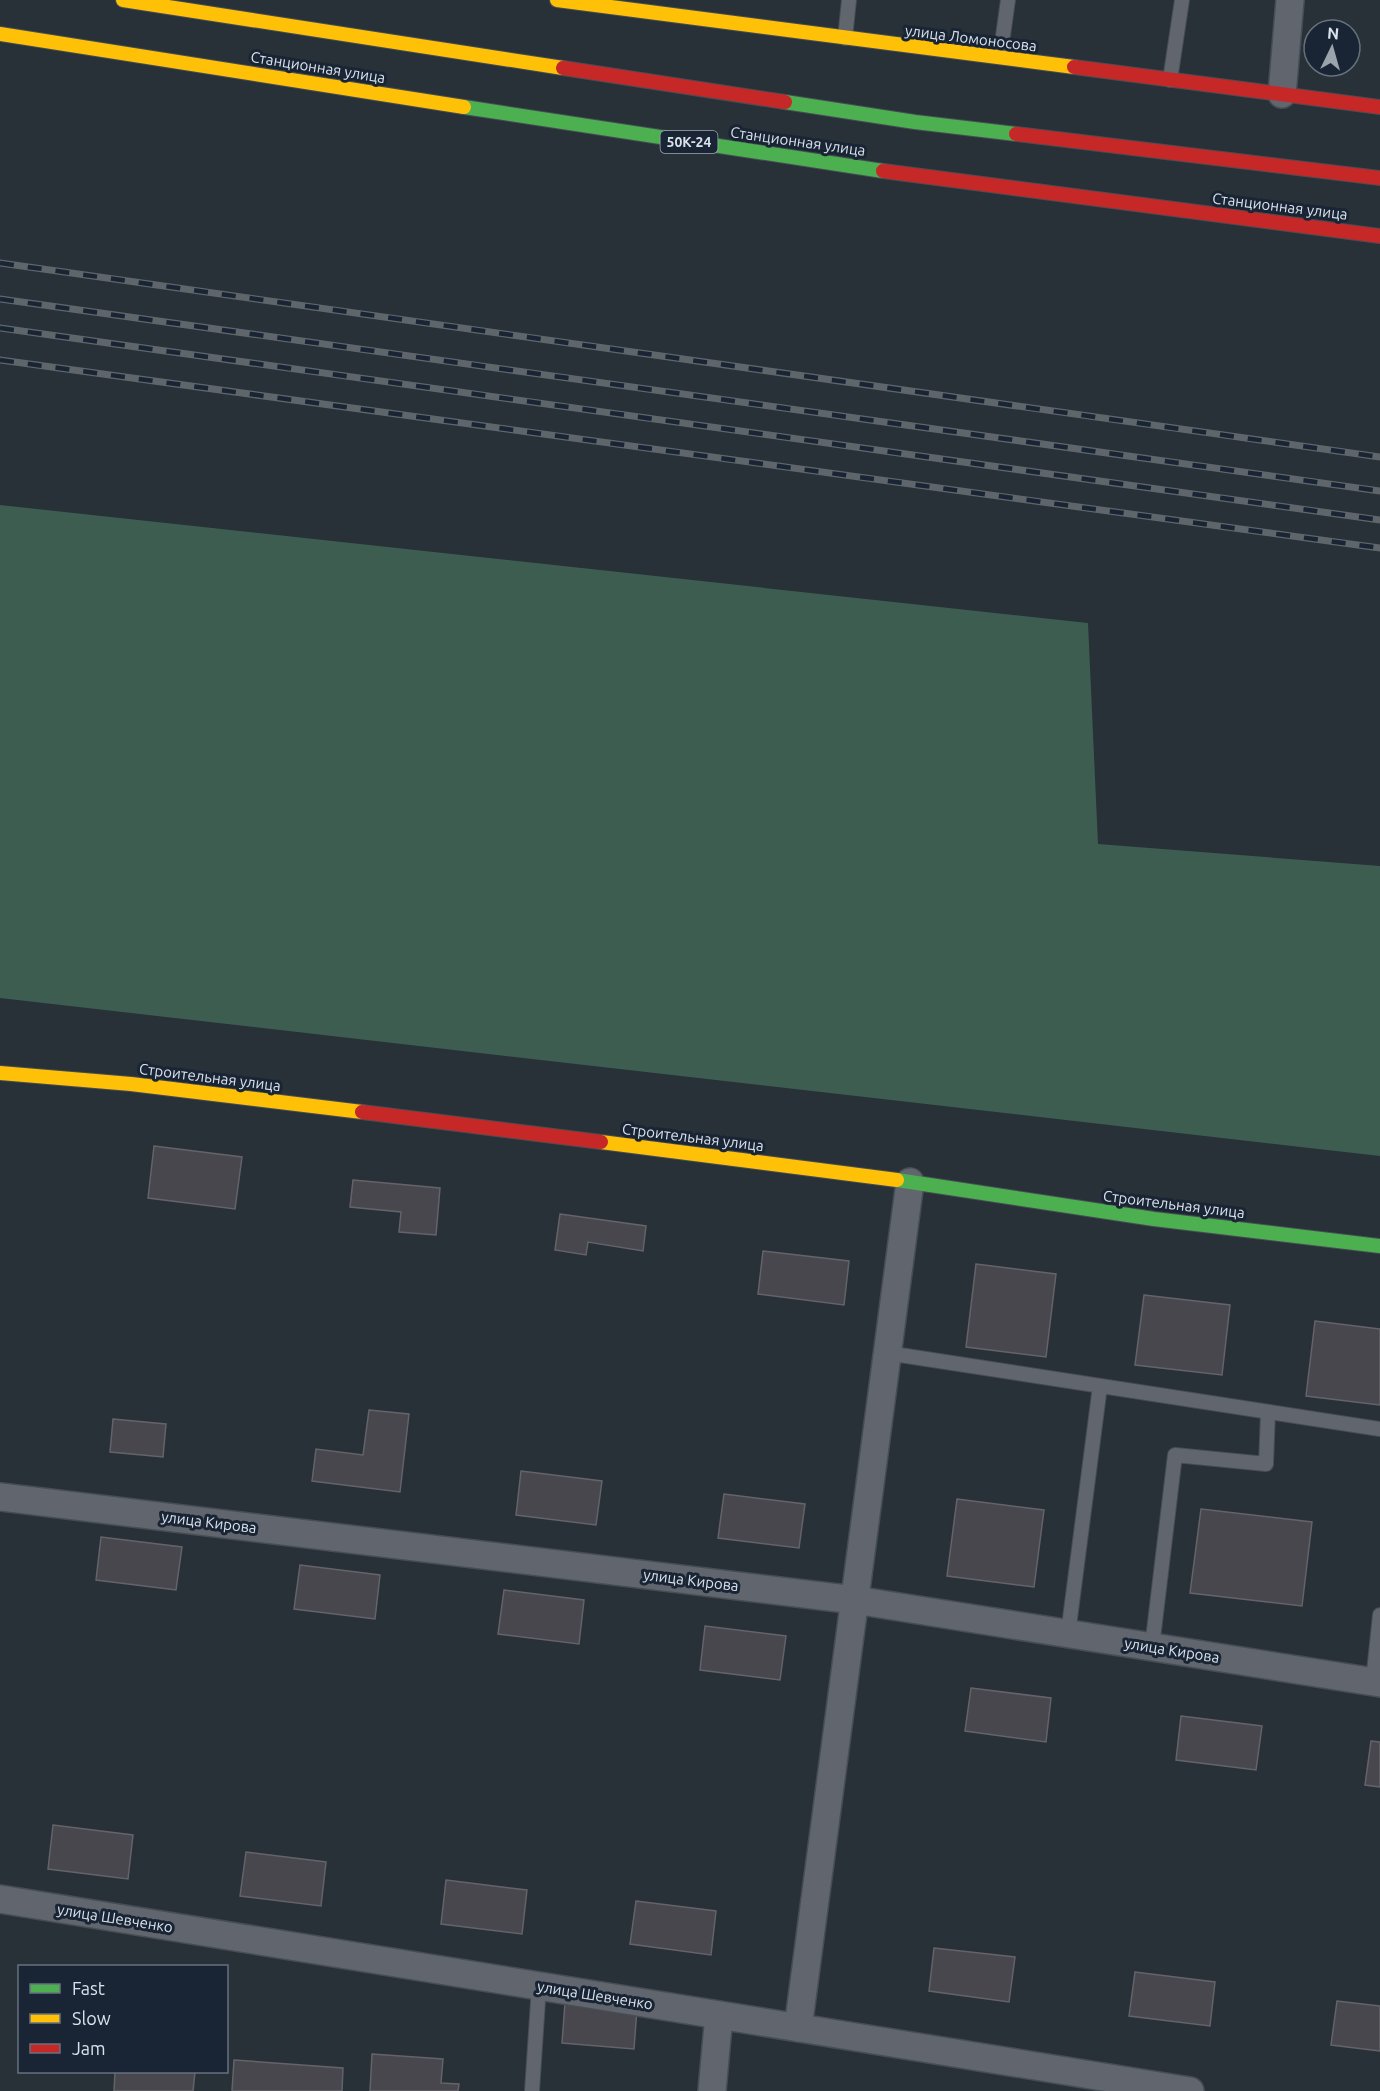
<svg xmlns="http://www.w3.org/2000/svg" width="1380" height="2091" viewBox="0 0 1380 2091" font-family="Ubuntu,sans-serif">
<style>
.forest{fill:#3e5d51}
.building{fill:#47474d;stroke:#64636a;stroke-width:1.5}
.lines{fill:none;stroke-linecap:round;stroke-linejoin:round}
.lane-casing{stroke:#464d54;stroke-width:16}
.street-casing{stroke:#464d54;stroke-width:30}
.fast-casing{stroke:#464d54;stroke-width:16}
.slow-casing{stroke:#464d54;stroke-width:16}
.jam-casing{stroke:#464d54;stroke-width:16}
.lane{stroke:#61666e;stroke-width:14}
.street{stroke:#61666e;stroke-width:27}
.fast{stroke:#4caf50;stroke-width:14}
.slow{stroke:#ffc107;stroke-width:14}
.jam{stroke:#c62828;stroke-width:14}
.rail-casing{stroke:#5f666b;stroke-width:7}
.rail{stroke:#192534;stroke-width:4.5;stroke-dasharray:14;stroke-linecap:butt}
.labels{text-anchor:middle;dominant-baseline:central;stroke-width:6;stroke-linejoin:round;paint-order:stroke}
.shield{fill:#192534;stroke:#9fa9b5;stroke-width:1.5}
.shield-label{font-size:14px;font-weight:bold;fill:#d9e2ec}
.street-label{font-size:15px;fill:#d9e2ec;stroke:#192534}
</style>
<rect width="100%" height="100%" fill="#283038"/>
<path class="forest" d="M 0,505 L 1088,623 L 1098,844 L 1380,866 L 1380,1156 L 0,998 Z"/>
<path class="building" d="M 154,1146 L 242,1157 L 235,1209 L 148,1198 Z
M 353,1180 L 440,1188 L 436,1235 L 399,1232 L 401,1212 L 350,1207 Z
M 560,1214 L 646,1226 L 643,1251 L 588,1242 L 586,1255 L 555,1250 Z
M 763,1251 L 849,1261 L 844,1305 L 758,1294 Z
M 976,1264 L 1056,1274 L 1046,1357 L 966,1347 Z
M 1144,1295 L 1230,1305 L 1222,1375 L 1135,1365 Z
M 1315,1321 L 1380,1329 L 1380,1405 L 1306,1396 Z
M 369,1410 L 409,1414 L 400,1492 L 312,1481 L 316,1449 L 363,1455 Z
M 113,1419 L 166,1424 L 163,1457 L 110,1452 Z
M 521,1471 L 602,1481 L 596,1525 L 516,1515 Z
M 724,1494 L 805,1504 L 799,1548 L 718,1538 Z
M 957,1499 L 1044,1510 L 1034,1587 L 947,1576 Z
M 1201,1509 L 1312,1522 L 1302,1606 L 1190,1593 Z
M 101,1537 L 182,1547 L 176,1590 L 96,1580 Z
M 300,1565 L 380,1575 L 375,1619 L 294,1609 Z
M 504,1590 L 584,1600 L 579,1644 L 498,1634 Z
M 705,1626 L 786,1636 L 780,1680 L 700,1670 Z
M 971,1688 L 1051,1698 L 1046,1742 L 965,1731 Z
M 1181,1716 L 1262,1726 L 1256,1770 L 1176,1760 Z
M 1371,1741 L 1380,1742 L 1380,1787 L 1365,1785 Z
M 53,1825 L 133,1835 L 128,1879 L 48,1869 Z
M 246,1852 L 326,1862 L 321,1906 L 240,1896 Z
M 446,1880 L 527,1890 L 522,1934 L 441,1924 Z
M 636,1901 L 716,1911 L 711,1955 L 630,1944 Z
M 934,1948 L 1015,1957 L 1009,2002 L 929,1991 Z
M 1135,1972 L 1215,1982 L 1210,2026 L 1129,2016 Z
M 1337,2001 L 1380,2006 L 1380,2051 L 1331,2045 Z
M 565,2003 L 637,2008 L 634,2049 L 562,2043 Z
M 372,2054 L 443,2059 L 441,2083 L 459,2084 L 458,2091 L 370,2091 Z
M 234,2060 L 343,2068 L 342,2091 L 232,2091 Z
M 115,2072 L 195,2072 L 193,2091 L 114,2091 Z"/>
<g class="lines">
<g class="lane-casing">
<path id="lane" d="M 845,38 L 849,0
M 1000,57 L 1008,0
M 1170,80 L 1182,0
M 887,1353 L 1380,1429
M 1068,1634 L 1100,1386
M 1152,1647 L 1175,1455 L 1266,1464 L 1268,1412
M 1373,1681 L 1380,1615
M 532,2091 L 539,1986"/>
</g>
<g class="street-casing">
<path id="street" d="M 1282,94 L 1290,0
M 0,1497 L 855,1600 L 1380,1683
M 0,1899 L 1190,2091
M 798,2028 L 910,1182
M 712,2091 L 719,2015"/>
</g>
<g class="fast-casing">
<path id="fast" d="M 785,102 L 915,122 L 1016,134
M 464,107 L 883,171
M 897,1180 L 1154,1219 L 1380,1246"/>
</g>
<g class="slow-casing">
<path id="slow" d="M 123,0 L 563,68
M 557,0 L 1074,67
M 0,34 L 464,107
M 0,1073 L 131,1084 L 362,1112
M 601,1142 L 897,1180"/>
</g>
<g class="jam-casing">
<path id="jam" d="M 1074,67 L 1380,107
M 563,68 L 785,102
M 1016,134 L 1380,178
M 883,171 L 1380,236
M 362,1112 L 601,1142"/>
</g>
<use href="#lane" class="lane"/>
<use href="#street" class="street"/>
<use href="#fast" class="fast"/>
<use href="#slow" class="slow"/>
<use href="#jam" class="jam"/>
<g class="rail-casing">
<path id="rail" d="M 0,263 L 1380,457
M 0,299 L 1380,491
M 0,328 L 1380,520
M 0,360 L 1380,548"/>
</g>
<use href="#rail" class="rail"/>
</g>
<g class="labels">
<rect class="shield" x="660.5" y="131" width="57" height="22" rx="4.5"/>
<g class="shield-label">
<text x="689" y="142">50К-24</text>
</g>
<g class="street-label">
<text transform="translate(971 38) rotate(7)">улица Ломоносова</text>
<text transform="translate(318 67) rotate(9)">Станционная улица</text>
<text transform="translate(798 141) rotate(8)">Станционная улица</text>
<text transform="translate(1280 206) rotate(7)">Станционная улица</text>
<text transform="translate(210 1077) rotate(7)">Строительная улица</text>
<text transform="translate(693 1137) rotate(7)">Строительная улица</text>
<text transform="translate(1174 1204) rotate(7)">Строительная улица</text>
<text transform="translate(209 1522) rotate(7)">улица Кирова</text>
<text transform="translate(691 1580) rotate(7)">улица Кирова</text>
<text transform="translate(1172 1650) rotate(9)">улица Кирова</text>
<text transform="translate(115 1918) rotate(9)">улица Шевченко</text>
<text transform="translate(595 1995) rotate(9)">улица Шевченко</text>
</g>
</g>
<rect x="18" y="1965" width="210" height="108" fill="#192534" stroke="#66717e" stroke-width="1.5"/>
<rect x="30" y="1984" width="30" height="9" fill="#4caf50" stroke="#66717e" stroke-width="1.5"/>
<text x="72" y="1995" font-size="18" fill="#d9e2ec">Fast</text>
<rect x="30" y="2014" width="30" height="9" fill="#ffc107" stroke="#66717e" stroke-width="1.5"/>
<text x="72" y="2025" font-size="18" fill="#d9e2ec">Slow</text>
<rect x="30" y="2044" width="30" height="9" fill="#c62828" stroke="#66717e" stroke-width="1.5"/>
<text x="72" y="2055" font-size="18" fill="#d9e2ec">Jam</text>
<g transform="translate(1332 48) rotate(5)"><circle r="28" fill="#192534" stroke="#66717e" stroke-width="1.5"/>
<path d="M0-4.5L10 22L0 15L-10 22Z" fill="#9ba4ad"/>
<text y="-9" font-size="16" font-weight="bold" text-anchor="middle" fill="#d9e2ec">N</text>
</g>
</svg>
